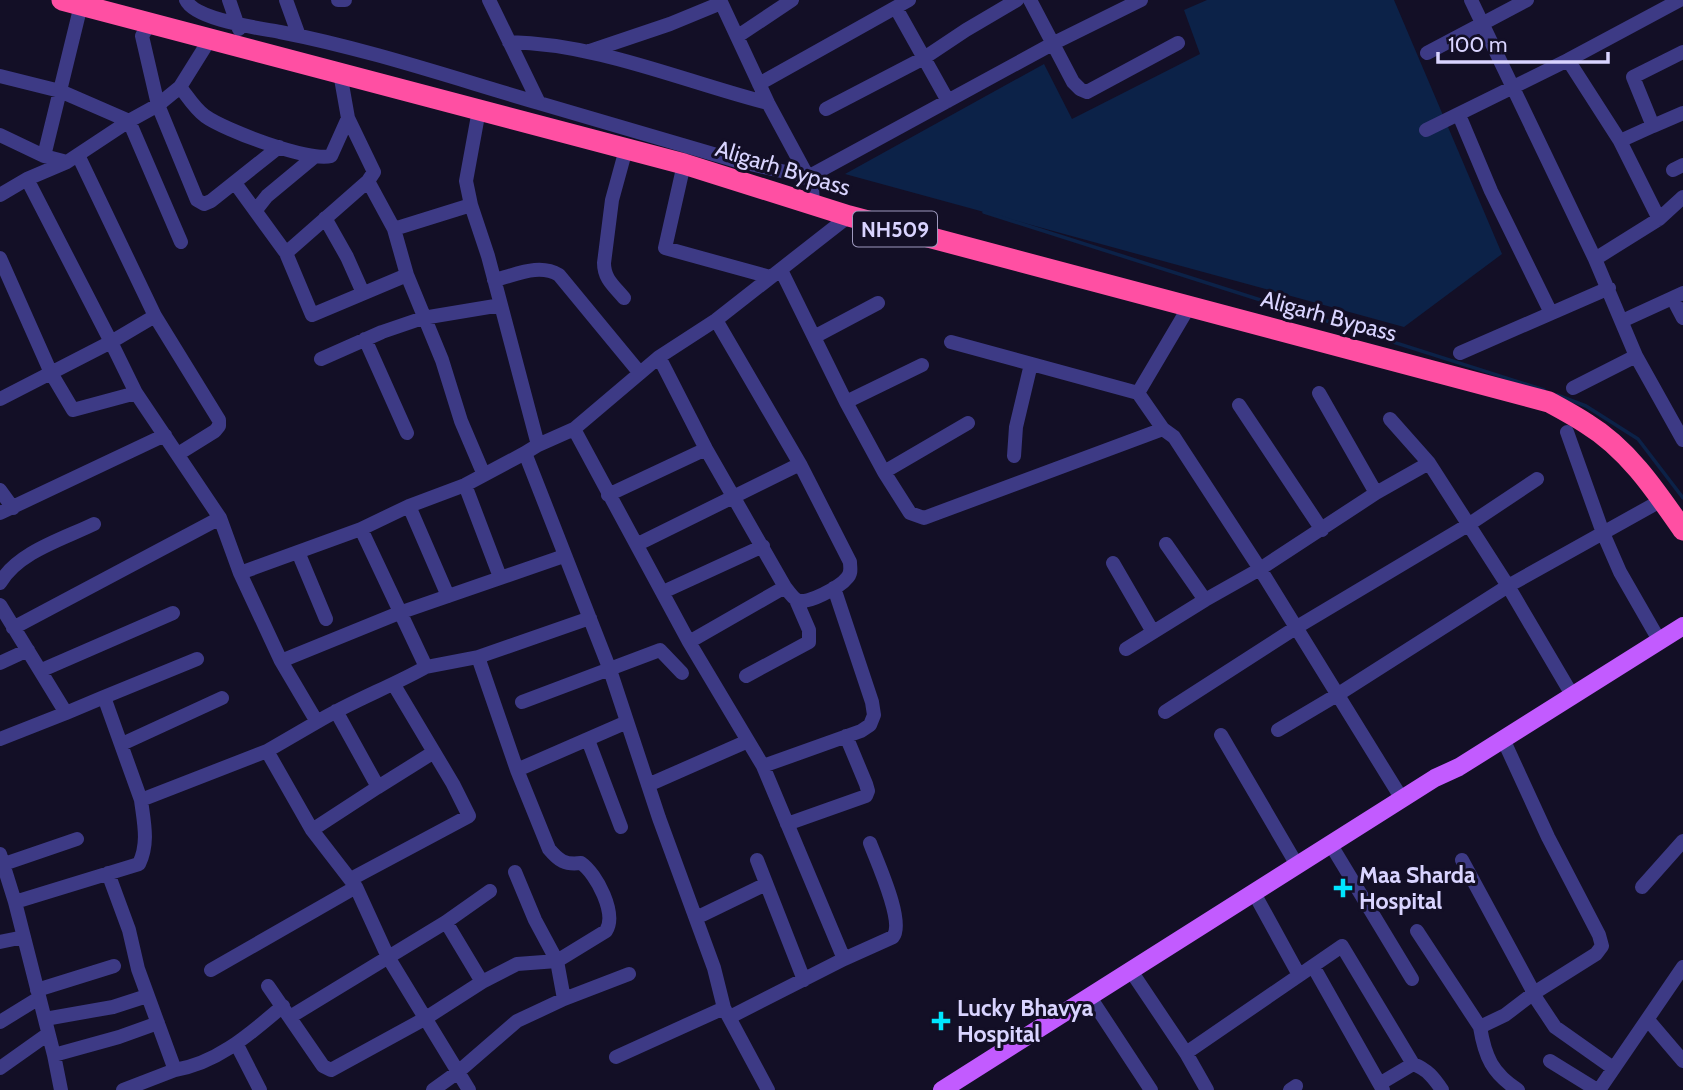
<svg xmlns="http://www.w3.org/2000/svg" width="1683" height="1090" viewBox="0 0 1683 1090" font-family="Cabin,sans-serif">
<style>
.water{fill:#0c2248}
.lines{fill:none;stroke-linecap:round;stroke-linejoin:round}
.stream{stroke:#0c2248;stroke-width:3.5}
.minor{stroke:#3d3a85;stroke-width:14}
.major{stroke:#c25bff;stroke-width:18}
.highway{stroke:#ff4fa3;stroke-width:21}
.poi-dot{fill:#00e5ff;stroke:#130f26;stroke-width:2.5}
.labels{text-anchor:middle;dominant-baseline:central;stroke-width:6;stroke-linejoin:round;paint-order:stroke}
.shield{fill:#130f26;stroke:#9e99be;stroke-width:2}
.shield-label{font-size:21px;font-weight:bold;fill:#d9d4ff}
.street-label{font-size:23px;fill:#d9d4ff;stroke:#130f26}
.poi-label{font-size:23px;font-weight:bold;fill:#d9d4ff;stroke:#130f26;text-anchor:start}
</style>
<rect width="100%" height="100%" fill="#130f26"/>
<path class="water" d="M 1207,0 L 1394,0 L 1502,254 L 1404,327 L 845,174 L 1044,64 L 1072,119 L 1200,54 L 1184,10 Z"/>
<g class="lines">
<path class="stream" d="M 984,212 L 1544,390
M 1557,395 L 1586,406 L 1638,439 L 1683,498"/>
<path class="minor" d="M 186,0 C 195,20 259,28 280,32 C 368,49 453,78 539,103
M 229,0 L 239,29
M 286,0 L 299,36
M 338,0 L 345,0
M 489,0 L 539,103 L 737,161 L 808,177 L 1054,43 L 1141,0
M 720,0 L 768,103 L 808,177 L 812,187 L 813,205
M 1030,0 L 1073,82 L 1080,89 L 1087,92 L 1178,43
M 1471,0 L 1595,259 L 1636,356 L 1683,440
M 896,8 L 948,101
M 150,23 L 142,36 L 158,105 L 197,200 L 204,204 L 211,201 L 279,147
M 738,36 L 792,0
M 509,42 C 599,44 682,81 768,103
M 590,51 L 670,24 L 721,3
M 1683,52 L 1633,77 L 1653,126 L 1683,113
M 1427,53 L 1527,0
M 1568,60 L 1620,141 L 1659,219 L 1595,259
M 0,76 L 60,91 L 129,121 L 181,242
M 759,84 L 909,0
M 180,87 C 188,97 195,109 205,116 C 224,130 309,162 331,156 L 348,118
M 826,109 L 924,58 L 966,30 L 1017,0
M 479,110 L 466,181 L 471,205 L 488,256 L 538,445
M 1459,115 L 1491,191 L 1551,313
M 1426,130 L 1568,60 L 1680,0
M 0,135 L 44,156 L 67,162 L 129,121 L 158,105 L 180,87 L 210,39
M 1620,141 L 1653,126
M 78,155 L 155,316 L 219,420 L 219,426 L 215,431 L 178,454
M 44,156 L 81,5
M 684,164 L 665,248 L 770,277
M 1673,170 L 1683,165
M 27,179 L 111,342 L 155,316
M 368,181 L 394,229 L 407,275 L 442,360 L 461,421 L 484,475
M 235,183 L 286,253 L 312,315 L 407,275
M 0,195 L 27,179 L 67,162
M 256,210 L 267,196 L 314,157
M 325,218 L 347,257 L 363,293
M 1659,219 L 1683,197
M 394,229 L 471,205
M 286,253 L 368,181 L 374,172 L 348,118 L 340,73
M 0,258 L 51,373 L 73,410 L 136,393
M 781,270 L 846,402 L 884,472 L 910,513 L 924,518 L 1163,429 L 1174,437 L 1260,569 L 1402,799
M 494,280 C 516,275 539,263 559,275 L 639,372
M 624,298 C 614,286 604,279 604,263 L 612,200 L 626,149
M 1673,299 L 1683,318
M 1622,321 L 1683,293
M 814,337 L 878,303
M 365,339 L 407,433
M 951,342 L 1138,393 L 1190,305
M 1460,353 L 1609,288
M 659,357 L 706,449 L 785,587 C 788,591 793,598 797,600 C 806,606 841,586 847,578 C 852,573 850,568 850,562 L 800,464 L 716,320
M 321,359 L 382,332 L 423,318 L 501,305
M 1573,388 L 1636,356
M 1138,393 L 1163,429
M 1319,393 L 1376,493
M 0,399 L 111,342 L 136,393 L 220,518 L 240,573 L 281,661 L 317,722 L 267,751 L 141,800 C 144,823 149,843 139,864 L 15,902 L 0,854
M 846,402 L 922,365
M 1239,405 L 1322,530
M 1390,419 L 1429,463 L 1508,586 L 1568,688
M 574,429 L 689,642 L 763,766 L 844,959 L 730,1017
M 1567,432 L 1603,533 L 1620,572 L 1655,633
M 1014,456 L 1016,427 L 1031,364
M 884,472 L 968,423
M 465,485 L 500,577
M 0,490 L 13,508
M 608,495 L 706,449
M 409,506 L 448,596
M 0,513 L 165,435
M 638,544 L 800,464
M 1166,544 L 1205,600
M 298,552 L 326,619
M 1113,563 L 1153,632
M 240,573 L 361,529 L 409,506 L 465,485 L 525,453
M 0,583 C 18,552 63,539 94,524
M 663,592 L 763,546
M 0,605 L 66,713 L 104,697 L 141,800
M 13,628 L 220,518
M 689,642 L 785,587
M 1126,649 L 1205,600 L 1260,569 L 1376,493 L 1429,463
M 478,657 L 590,618
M 281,661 L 399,613 L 564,556
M 0,663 L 28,650
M 426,667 L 478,657 L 517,770 L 549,849 C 559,861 565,865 581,863 C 597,874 617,914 606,931 L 557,961 L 564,999
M 42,670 L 173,613
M 746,676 L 809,642 L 809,630 L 796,600
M 104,697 L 197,659
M 522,702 L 660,650 L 682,673
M 336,711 L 378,787 L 434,752
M 1165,712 L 1297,627 L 1468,525 L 1537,479
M 317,722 C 352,701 390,687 426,667 L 361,529
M 1278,730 L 1337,695 L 1508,586 L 1662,500
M 1221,735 L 1297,865
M 0,739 L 66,713
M 588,740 L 621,827
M 122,744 L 222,698
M 267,751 L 312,830 L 356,887 L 388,957 L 469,1090
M 763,766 L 861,731 L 870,725 L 874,715 L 872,702 L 834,588
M 517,770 L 627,722
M 648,785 L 748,741
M 787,824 L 866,796 L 868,791 L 866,784 L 846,736
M 312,830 L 378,787
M 1331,845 L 1412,979
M 757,860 L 804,980
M 1462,860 L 1534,993 L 1596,954 L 1602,946 L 1599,935 L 1548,837 L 1503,739
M 4,864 L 77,839
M 108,873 L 129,930 L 138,969 L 175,1070 C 218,1063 251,1033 283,1006
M 351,879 L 469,816 L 453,784 L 394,685
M 1642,887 L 1683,841
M 1254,893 L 1299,975
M 15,902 L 54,1055 L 61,1090
M 696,918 L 766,884
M 446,922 L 482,982
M 1417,931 L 1480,1027
M 0,942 L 24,937
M 844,959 L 893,937 C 905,922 877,862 870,843
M 1313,966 L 1383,1090
M 211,970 L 356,887
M 1131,971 L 1186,1053 L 1207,1090
M 268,986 L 323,1066 L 331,1070 L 426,1018 L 482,982 L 517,964 L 557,961 L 535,920 L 515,872
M 37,990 L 114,966
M 1533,994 L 1555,1027 L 1613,1068
M 1090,997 L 1151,1090
M 724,1008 L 714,968 L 659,818 L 610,670 L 525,453 L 538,445 L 574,429 L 659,357 L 716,320 L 849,216
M 290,1017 L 446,922 L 490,891
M 45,1019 L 113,1007 L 147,996
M 1648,1020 L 1683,1061
M 0,1022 L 39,998
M 237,1045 L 260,1090
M 1186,1053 L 1342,946 L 1413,1064 C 1427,1069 1434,1078 1442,1090
M 54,1055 L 119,1037 L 158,1023
M 616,1057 L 724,1008 L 768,1090
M 1550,1061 L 1597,1090
M 0,1068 L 48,1034
M 1381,1083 L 1413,1064
M 123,1090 L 175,1070
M 433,1090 L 458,1072 L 517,1021 L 564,999 L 629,974
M 1290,1090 L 1296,1086
M 1518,1090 C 1492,1073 1485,1057 1480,1027 L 1505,1015 L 1534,993
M 1599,1090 L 1683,967"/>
<path class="major" d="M 942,1090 L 1435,778 L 1459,767 L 1683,626"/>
<path class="highway" d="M 62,0 L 684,164 L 849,216 L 1549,402 C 1562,409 1575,416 1587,424 C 1628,449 1656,491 1683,530"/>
</g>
<g class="poi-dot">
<path d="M1339.5 877.5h7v7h7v7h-7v7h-7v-7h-7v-7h7z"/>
<path d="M937.5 1010.5h7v7h7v7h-7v7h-7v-7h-7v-7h7z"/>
</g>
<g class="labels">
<rect class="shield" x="853" y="211.5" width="84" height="35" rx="5"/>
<g class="shield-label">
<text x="895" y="229">NH509</text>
</g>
<g class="street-label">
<text transform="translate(783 168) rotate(17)">Aligarh Bypass</text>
<text transform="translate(1329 316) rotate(15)">Aligarh Bypass</text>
</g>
<g class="poi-label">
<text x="1359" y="875">Maa Sharda<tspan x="1359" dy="26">Hospital</tspan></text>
<text x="957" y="1008">Lucky Bhavya<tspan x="957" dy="26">Hospital</tspan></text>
</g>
</g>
<path d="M1438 52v10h170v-10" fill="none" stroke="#d9d4ff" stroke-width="3.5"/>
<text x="1448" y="52" font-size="21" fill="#d9d4ff" stroke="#130f26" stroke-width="5" paint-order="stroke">100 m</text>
</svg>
